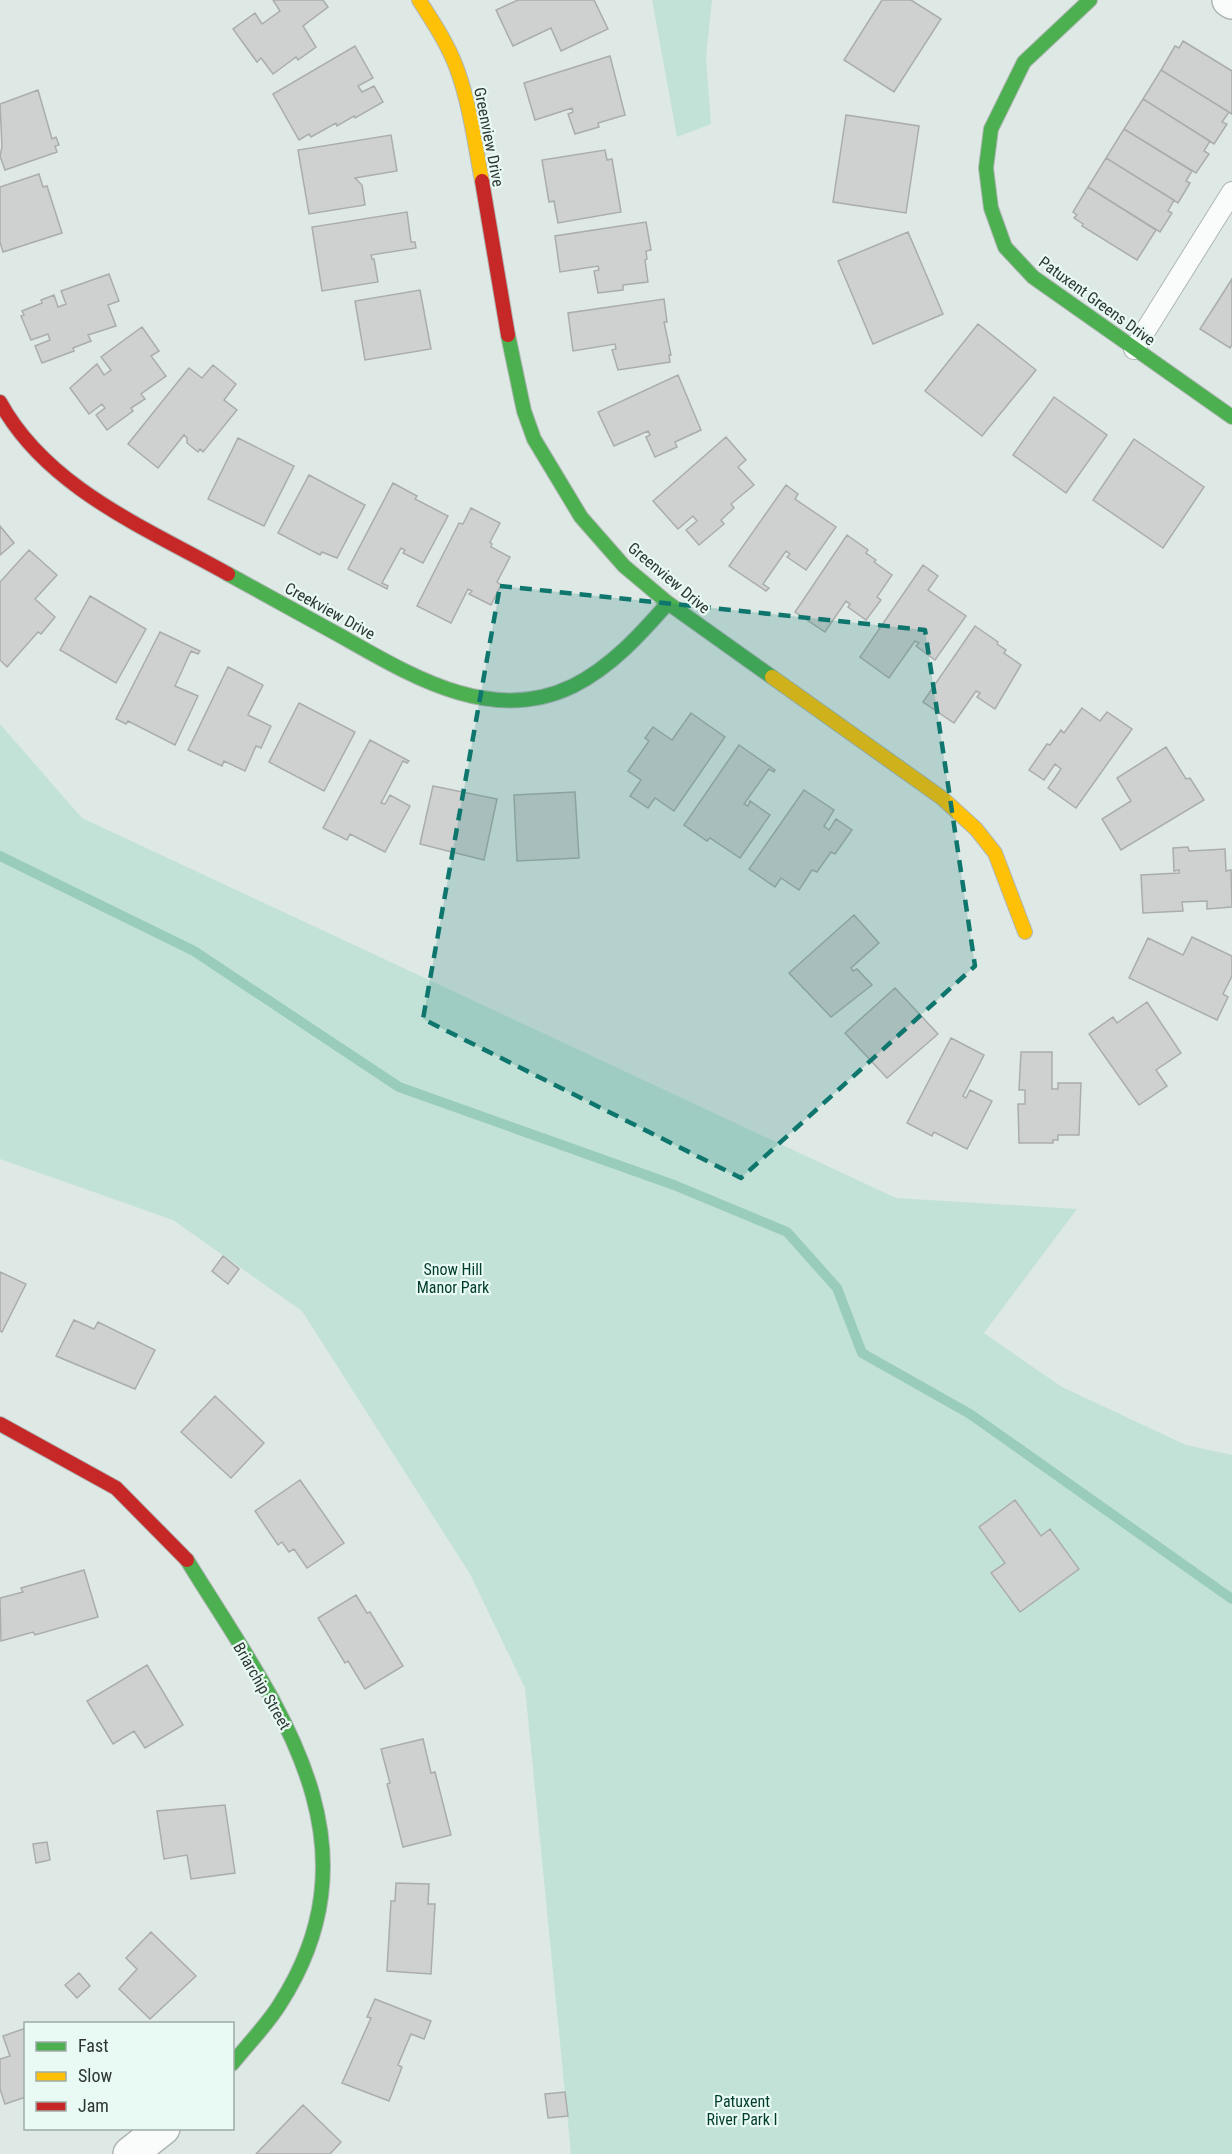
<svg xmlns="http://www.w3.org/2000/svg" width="1232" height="2154" viewBox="0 0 1232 2154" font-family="'Roboto Condensed',sans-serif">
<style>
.green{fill:#c3e2d7}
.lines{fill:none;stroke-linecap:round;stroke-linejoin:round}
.stream{stroke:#9cb;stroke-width:10}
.building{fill:#cfd0d0;stroke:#abadac;stroke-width:1.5}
.lane-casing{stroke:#afb6b4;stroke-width:22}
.street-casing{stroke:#afb6b4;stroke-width:36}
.fast-casing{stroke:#afb6b4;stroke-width:16}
.slow-casing{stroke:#afb6b4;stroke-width:16}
.jam-casing{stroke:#afb6b4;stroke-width:16}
.lane{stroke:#fafcfb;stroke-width:20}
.street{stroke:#fafcfb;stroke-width:33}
.fast{stroke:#4caf50;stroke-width:14}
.slow{stroke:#ffc107;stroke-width:14}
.jam{stroke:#c62828;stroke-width:14}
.marked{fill:#0f766e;fill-opacity:0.2;stroke:#0f766e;stroke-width:4.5;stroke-dasharray:12 8;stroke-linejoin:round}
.labels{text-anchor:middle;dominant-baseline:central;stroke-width:4.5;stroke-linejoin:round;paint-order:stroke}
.street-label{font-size:16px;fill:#2e3532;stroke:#e8faf3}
.park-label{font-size:16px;fill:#003c2d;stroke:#e8faf3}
</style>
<rect width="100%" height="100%" fill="#dee8e5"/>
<path class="green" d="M 652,0 L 712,0 L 706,57 L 711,124 L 677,137 Z
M 0,724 L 82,818 L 896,1198 L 1077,1209 L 984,1333 L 1062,1387 L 1186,1445 L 1232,1455 L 1232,2154 L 571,2154 L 525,1688 L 470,1574 L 302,1311 L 173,1220 L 0,1159 Z"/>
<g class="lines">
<path class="stream" d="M 0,856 L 194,951 L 399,1087 L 674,1185 L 787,1232 L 837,1288 L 862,1353 L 970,1414 L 1232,1599"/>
</g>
<path class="building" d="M 323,0 L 328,7 L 303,26 L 316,47 L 298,60 L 296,57 L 273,74 L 261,58 L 257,62 L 233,29 L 255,13 L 262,24 L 280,11 L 273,0 Z
M 518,0 L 594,0 L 608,29 L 561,51 L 551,28 L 513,46 L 496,10 Z
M 882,0 L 911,0 L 941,19 L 894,92 L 844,60 Z
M 1183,41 L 1232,71 L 1232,114 L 1161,70 L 1175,46 L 1179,48 Z
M 355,46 L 373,78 L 358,86 L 362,92 L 374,86 L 383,102 L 355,118 L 354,116 L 337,126 L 336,123 L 311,137 L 309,134 L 299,140 L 273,94 Z
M 610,56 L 625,115 L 598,123 L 599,127 L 575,134 L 568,114 L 573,112 L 572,108 L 535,120 L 524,83 Z
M 1161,70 L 1229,112 L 1222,122 L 1227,124 L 1214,144 L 1143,99 Z
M 38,90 L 52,139 L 56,137 L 59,145 L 55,146 L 57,152 L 5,170 L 0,156 L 2,147 L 0,104 Z
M 1143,99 L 1210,141 L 1204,151 L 1209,154 L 1196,173 L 1124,129 Z
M 846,115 L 919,126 L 906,213 L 833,202 Z
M 1124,129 L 1192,171 L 1186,181 L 1190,183 L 1178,203 L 1106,158 Z
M 391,135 L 397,171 L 355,178 L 362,185 L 365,205 L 309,214 L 298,150 Z
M 605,150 L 607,160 L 612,159 L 621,212 L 558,223 L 554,201 L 549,202 L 542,160 Z
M 1106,158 L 1174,200 L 1168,211 L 1172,213 L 1160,232 L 1088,187 Z
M 39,174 L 43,187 L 47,186 L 62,233 L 3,252 L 0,242 L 0,187 Z
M 1088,187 L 1156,230 L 1137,260 L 1082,226 L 1083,224 L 1074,218 L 1077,215 L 1073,212 Z
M 407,212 L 411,242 L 415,242 L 416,248 L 371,255 L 372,259 L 374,259 L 378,282 L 322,291 L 312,227 Z
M 646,222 L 651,250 L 646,251 L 647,259 L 645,260 L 648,282 L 623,285 L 623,290 L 598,293 L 594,271 L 599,270 L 598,266 L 560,272 L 555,236 Z
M 908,232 L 943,314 L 873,344 L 838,261 Z
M 109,274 L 119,301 L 108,305 L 116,326 L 88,335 L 91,341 L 73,348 L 74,351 L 42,363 L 35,346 L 50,340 L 48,334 L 31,340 L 21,316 L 24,315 L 22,311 L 42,303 L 41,300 L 54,295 L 58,307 L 66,304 L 61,291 Z
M 1232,279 L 1232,345 L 1230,348 L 1200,329 Z
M 420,290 L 431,349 L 365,360 L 355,301 Z
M 664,299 L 667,322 L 664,322 L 671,355 L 669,355 L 670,362 L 618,370 L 612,350 L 616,349 L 615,344 L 573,351 L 568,313 Z
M 978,324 L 1036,370 L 982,436 L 925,391 Z
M 142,327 L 159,351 L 151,356 L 166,376 L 141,394 L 145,399 L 131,408 L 133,411 L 107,430 L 96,415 L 105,408 L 102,404 L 89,414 L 70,388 L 97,364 L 104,375 L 111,370 L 101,357 Z
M 213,365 L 236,384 L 224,400 L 237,410 L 203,452 L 200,449 L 198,452 L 187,443 L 187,438 L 184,435 L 158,468 L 128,444 L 189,368 L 202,378 Z
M 678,375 L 701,430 L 675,442 L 677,447 L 655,457 L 646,437 L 650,435 L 648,431 L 614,446 L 598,412 Z
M 1054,397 L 1107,435 L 1066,493 L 1013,455 Z
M 726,437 L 746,460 L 738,467 L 754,485 L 731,504 L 734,508 L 721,520 L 724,524 L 699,545 L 686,530 L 697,521 L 693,516 L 678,529 L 653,501 Z
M 238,438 L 294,466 L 264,526 L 208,499 Z
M 1134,439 L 1204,487 L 1163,548 L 1093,500 Z
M 309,475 L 365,505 L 337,558 L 322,552 L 320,555 L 278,533 Z
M 393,483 L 417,496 L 415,499 L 448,516 L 423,563 L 403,553 L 405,550 L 401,548 L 382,583 L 388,586 L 387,589 L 348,569 Z
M 786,485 L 798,494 L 795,499 L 836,527 L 806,570 L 787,557 L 790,554 L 786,551 L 763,584 L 769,588 L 766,591 L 729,566 Z
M 471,508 L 500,523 L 490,542 L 492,544 L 491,547 L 510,557 L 497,582 L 501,585 L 491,605 L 469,594 L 472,591 L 468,589 L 451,623 L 417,606 L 459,523 L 463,524 Z
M 0,526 L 14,543 L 0,555 Z
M 847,535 L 868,550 L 866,553 L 876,560 L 874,562 L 892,575 L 877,597 L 881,600 L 866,620 L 848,607 L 850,604 L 846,601 L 825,632 L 795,612 Z
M 29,550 L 57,575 L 35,599 L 55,617 L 41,634 L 38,632 L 7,667 L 0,660 L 0,582 Z
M 923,565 L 938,576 L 928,590 L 966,616 L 935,660 L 916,646 L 919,643 L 915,641 L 889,678 L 860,657 Z
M 90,596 L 146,629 L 116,683 L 60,650 Z
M 975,626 L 998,642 L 997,644 L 1006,650 L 1004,653 L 1021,665 L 995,709 L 977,697 L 980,693 L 976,691 L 954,723 L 923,702 Z
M 160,632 L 200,651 L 198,654 L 191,651 L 175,686 L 198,696 L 175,745 L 128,721 L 126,724 L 116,719 Z
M 228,667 L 263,685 L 248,715 L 271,726 L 261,748 L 256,746 L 245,771 L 224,761 L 222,766 L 188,750 Z
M 299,703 L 355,732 L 324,791 L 269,762 Z
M 1082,708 L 1100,721 L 1107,712 L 1132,729 L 1076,808 L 1048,788 L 1061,769 L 1055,764 L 1044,780 L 1029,770 L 1047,744 L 1050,745 L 1061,730 L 1064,733 Z
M 691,713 L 725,737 L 674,811 L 655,798 L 648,808 L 630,796 L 641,780 L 628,771 L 649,741 L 645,738 L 653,727 L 672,740 Z
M 370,740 L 409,761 L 407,763 L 403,761 L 381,803 L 385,804 L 390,795 L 410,806 L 385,852 L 350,834 L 347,840 L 323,828 Z
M 739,745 L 775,770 L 774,772 L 769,769 L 744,804 L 748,806 L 750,801 L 770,815 L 740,858 L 710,838 L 707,841 L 684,825 Z
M 1166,747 L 1186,779 L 1190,778 L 1204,800 L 1121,850 L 1102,819 L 1131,801 L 1117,778 Z
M 433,786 L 497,799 L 484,860 L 420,844 Z
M 804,790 L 834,810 L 824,826 L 829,830 L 836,819 L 852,830 L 835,854 L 831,852 L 817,872 L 812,870 L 799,890 L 781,878 L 775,887 L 749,869 Z
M 575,792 L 579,858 L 517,861 L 514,795 Z
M 1188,847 L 1189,851 L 1225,849 L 1226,871 L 1231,870 L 1232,907 L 1207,909 L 1207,901 L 1182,902 L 1183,911 L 1143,913 L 1141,875 L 1179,873 L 1179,870 L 1174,871 L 1173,848 Z
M 854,915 L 879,943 L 851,968 L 853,971 L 857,969 L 872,985 L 831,1017 L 789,973 Z
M 1192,937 L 1232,956 L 1232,976 L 1223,994 L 1228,997 L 1217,1020 L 1129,978 L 1148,938 L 1183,955 Z
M 895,988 L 938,1034 L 887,1078 L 845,1033 Z
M 1147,1002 L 1181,1053 L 1156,1070 L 1167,1086 L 1139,1105 L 1089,1034 L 1113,1017 L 1117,1023 Z
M 951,1038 L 984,1055 L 963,1096 L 966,1098 L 970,1090 L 992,1101 L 967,1149 L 934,1132 L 932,1136 L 907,1123 Z
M 1021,1052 L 1052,1052 L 1052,1089 L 1058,1089 L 1058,1083 L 1081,1083 L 1079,1135 L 1058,1135 L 1058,1140 L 1053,1140 L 1053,1143 L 1019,1143 L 1018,1104 L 1025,1104 L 1025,1090 L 1019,1090 Z
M 223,1256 L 239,1269 L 228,1284 L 212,1271 Z
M 0,1272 L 26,1284 L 2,1332 L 0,1331 Z
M 74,1320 L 94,1329 L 98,1322 L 155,1350 L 135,1389 L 56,1356 Z
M 215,1396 L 264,1443 L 231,1478 L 181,1432 Z
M 300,1480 L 344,1543 L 307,1568 L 294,1549 L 289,1552 L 282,1542 L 278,1545 L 255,1511 Z
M 1015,1500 L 1041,1536 L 1050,1529 L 1079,1569 L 1020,1612 L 991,1573 L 1005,1563 L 979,1527 Z
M 84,1570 L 98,1617 L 35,1635 L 33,1632 L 1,1641 L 0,1598 L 23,1592 L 21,1588 Z
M 356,1595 L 367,1613 L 370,1612 L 403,1666 L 365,1689 L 348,1661 L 345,1663 L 318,1618 Z
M 147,1665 L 183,1725 L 145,1748 L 134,1731 L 113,1744 L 87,1701 Z
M 423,1739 L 431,1773 L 435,1772 L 451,1835 L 403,1847 L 387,1784 L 390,1783 L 381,1749 Z
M 225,1805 L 235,1873 L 191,1879 L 187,1855 L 164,1859 L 157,1811 Z
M 47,1842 L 50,1860 L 36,1863 L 33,1844 Z
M 396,1883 L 429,1884 L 428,1904 L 435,1904 L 431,1974 L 387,1971 L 391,1901 L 395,1901 Z
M 151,1932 L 196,1976 L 150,2019 L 119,1989 L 137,1969 L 126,1958 Z
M 79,1973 L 90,1986 L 77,1998 L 65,1985 Z
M 375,1999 L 431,2021 L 424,2039 L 411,2034 L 398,2065 L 402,2067 L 389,2101 L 342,2083 L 371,2018 L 367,2017 Z
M 26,2028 L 26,2097 L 5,2104 L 0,2089 L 0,2059 L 10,2056 L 3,2036 Z
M 565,2092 L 568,2116 L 548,2118 L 545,2094 Z
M 303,2105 L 341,2142 L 330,2154 L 256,2154 Z"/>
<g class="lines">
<g class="lane-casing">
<path id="lane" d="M 1134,349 L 1232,192"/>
</g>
<g class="street-casing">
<path id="street" d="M 1229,0 L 1232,2
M 130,2154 L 163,2128"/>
</g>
<g class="fast-casing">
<path id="fast" d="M 1090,0 L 1024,62 L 991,129 L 986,168 L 991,208 L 1005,247 L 1033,277 L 1232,417
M 508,335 L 524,411 L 534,439 L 581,517 L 624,566 L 668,603 L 772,677
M 228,574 C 265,594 302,615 339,635 C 410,675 491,726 573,686 C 611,667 640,635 668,603
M 187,1560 C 273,1700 386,1838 280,2004 C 267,2025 248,2044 232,2064"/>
</g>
<g class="slow-casing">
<path id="slow" d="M 419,0 C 433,22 448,44 457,69 C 470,105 475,144 482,181
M 772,677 L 942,798 L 976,829 L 995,853 L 1025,932"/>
</g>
<g class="jam-casing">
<path id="jam" d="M 482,181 L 508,335
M 0,402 C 47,488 146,528 228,574
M 0,1424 L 116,1488 L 187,1560"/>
</g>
<use href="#lane" class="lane"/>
<use href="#street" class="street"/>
<use href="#fast" class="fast"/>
<use href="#slow" class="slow"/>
<use href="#jam" class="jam"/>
</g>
<path class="marked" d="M 500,586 L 925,630 L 975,966 L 741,1178 L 423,1019 Z"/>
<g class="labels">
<g class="street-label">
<text transform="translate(489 137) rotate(79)">Greenview Drive</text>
<text transform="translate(1097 301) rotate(36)">Patuxent Greens Drive</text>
<text transform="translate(669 578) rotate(40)">Greenview Drive</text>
<text transform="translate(330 611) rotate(29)">Creekview Drive</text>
<text transform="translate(262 1686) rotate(60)">Briarchip Street</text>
</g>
<g class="park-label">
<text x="453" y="1269">Snow Hill<tspan x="453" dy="18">Manor Park</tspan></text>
<text x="742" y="2101">Patuxent<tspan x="742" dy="18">River Park I</tspan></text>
</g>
</g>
<rect x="24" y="2022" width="210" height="108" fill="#e8faf3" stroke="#9eaba6" stroke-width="1.5"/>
<rect x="36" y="2042" width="30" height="9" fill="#4caf50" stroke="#9eaba6" stroke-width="1.5"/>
<text x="78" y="2052" font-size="18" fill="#2e3532">Fast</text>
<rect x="36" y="2072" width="30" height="9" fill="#ffc107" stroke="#9eaba6" stroke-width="1.5"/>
<text x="78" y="2082" font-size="18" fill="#2e3532">Slow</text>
<rect x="36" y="2102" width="30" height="9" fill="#c62828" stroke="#9eaba6" stroke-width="1.5"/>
<text x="78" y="2112" font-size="18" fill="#2e3532">Jam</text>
</svg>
